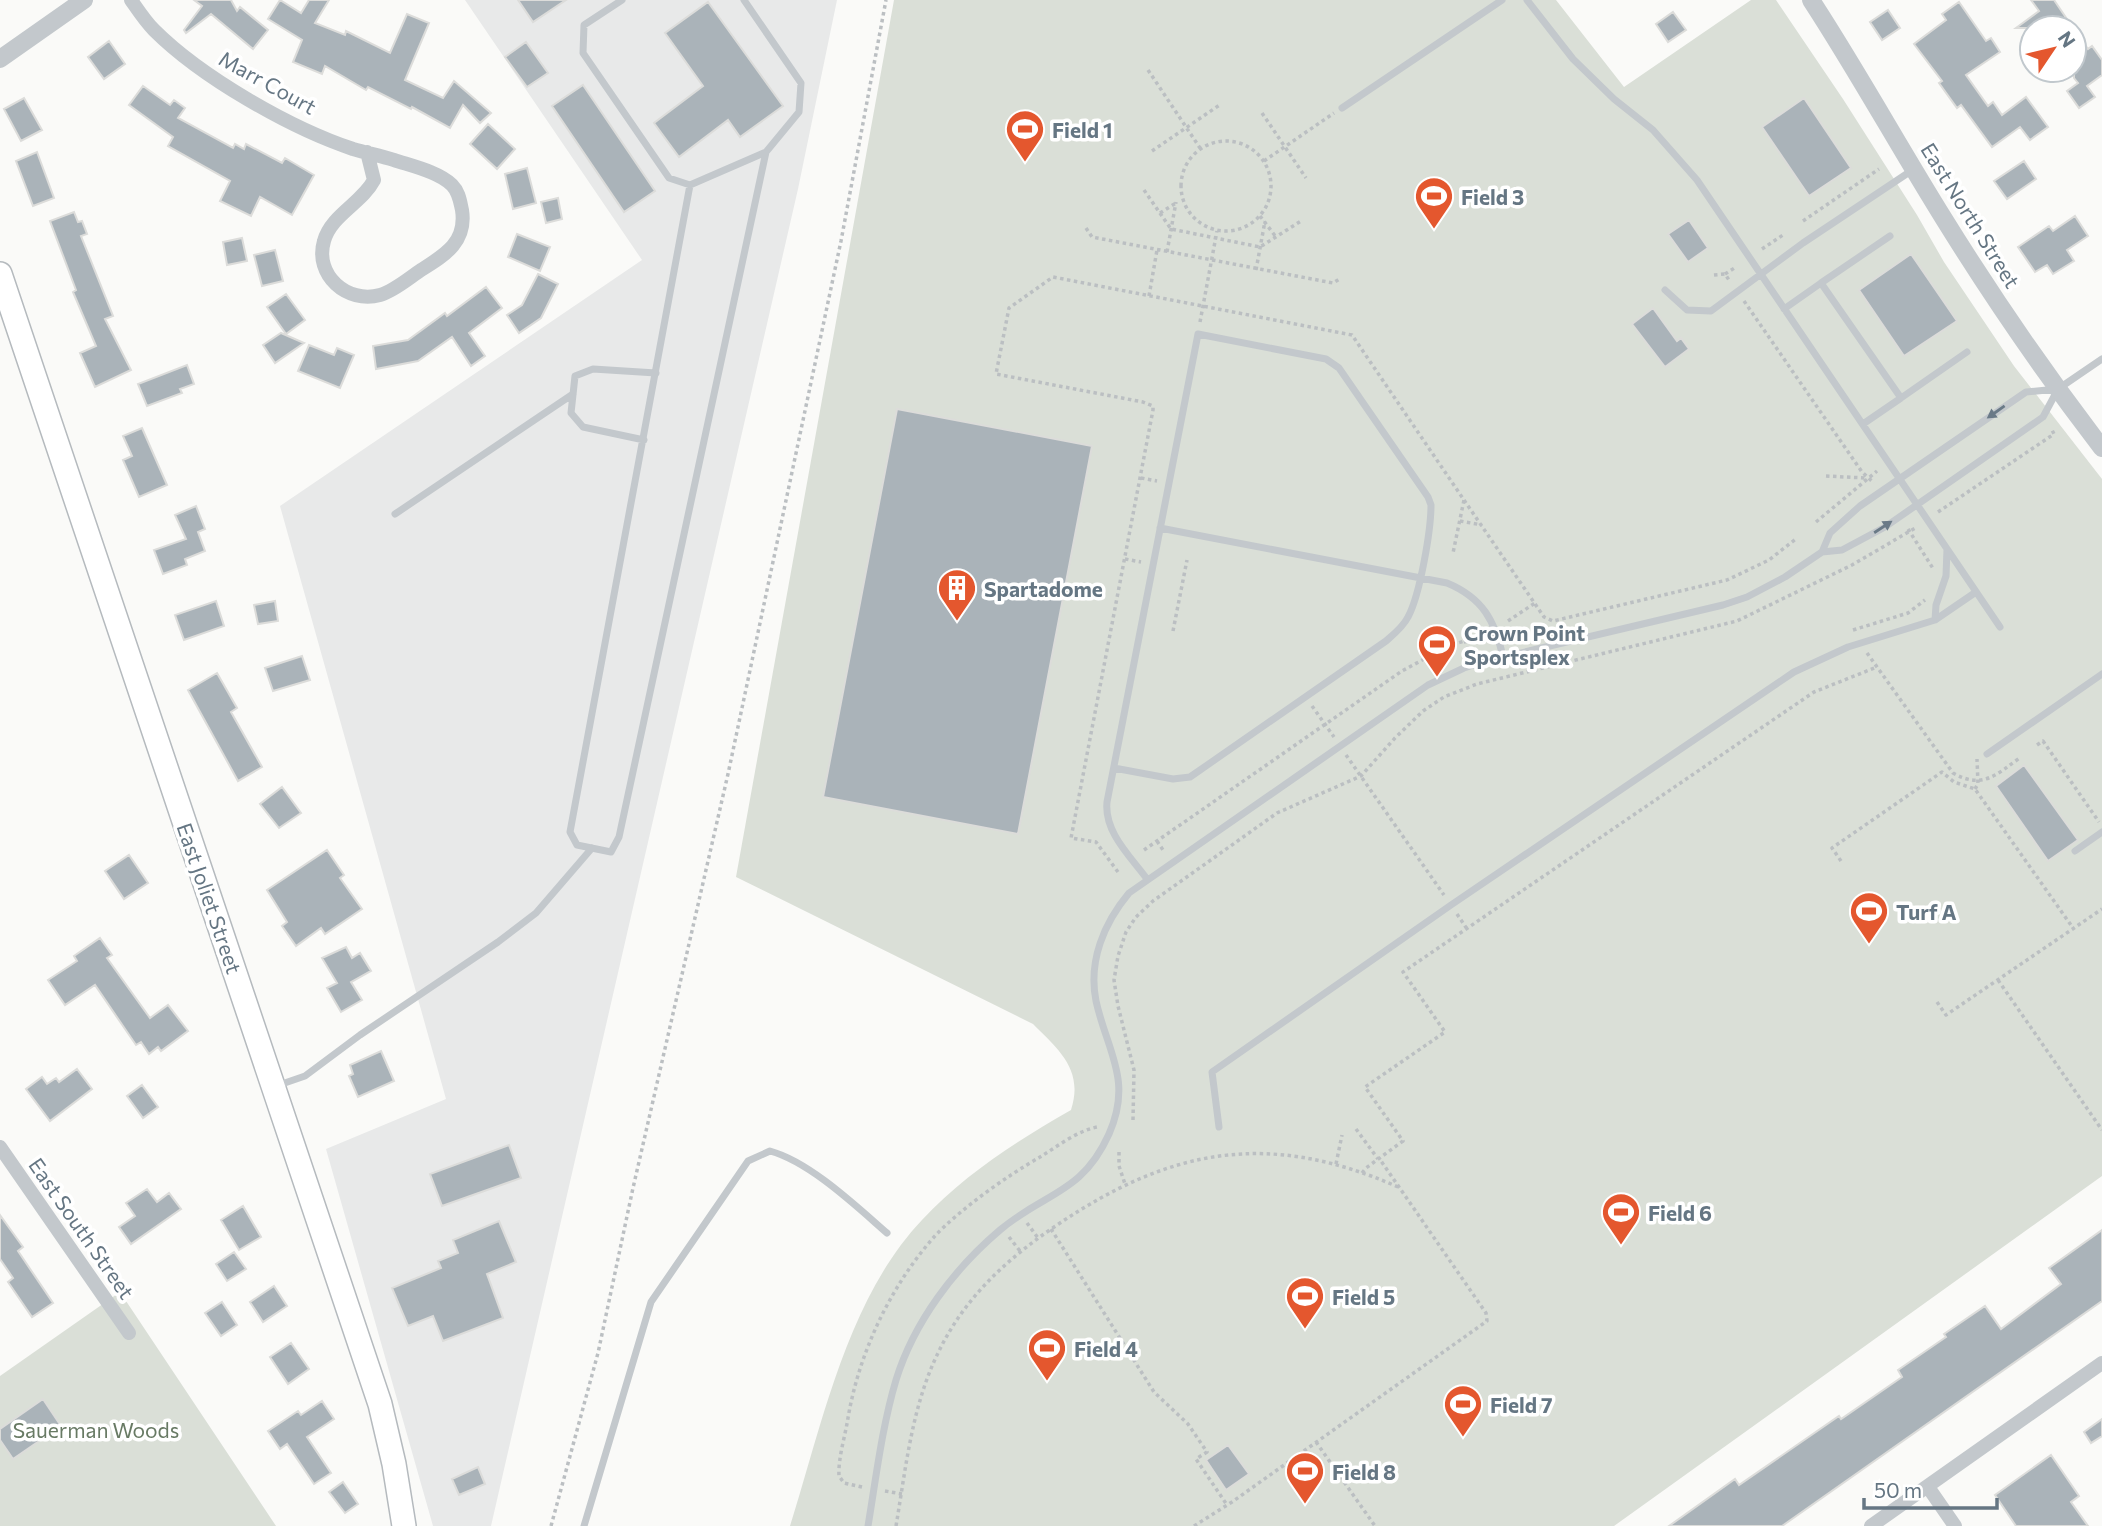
<svg xmlns="http://www.w3.org/2000/svg" width="2102" height="1526" viewBox="0 0 2102 1526" font-family="Commissioner,sans-serif">
<style>
.built{fill:#e8e9e9}
.green{fill:#dadfd7}
.building{fill:#aab3b9;stroke:#dcdcda;stroke-width:2}
.lines{fill:none;stroke-linecap:round;stroke-linejoin:round}
.primary-casing{stroke:#b5babe;stroke-width:26}
.path{stroke:#bbbfc2;stroke-width:3.5;stroke-dasharray:3.5 3.5;stroke-linecap:butt}
.service{stroke:#c3c8cc;stroke-width:7}
.minor{stroke:#c3c8cc;stroke-width:14}
.tertiary{stroke:#c3c8cc;stroke-width:18}
.primary{stroke:#fff;stroke-width:23}
.oneway{fill:#6a7a87}
.labels{text-anchor:middle;dominant-baseline:central;stroke-width:7;stroke-linejoin:round;paint-order:stroke}
.street-label{font-size:21px;fill:#657683;stroke:#fff}
.poi-label{font-size:21px;font-weight:bold;fill:#657683;stroke:#fff;text-anchor:start}
.park-label{font-size:21px;fill:#687a64;stroke:#fff}
</style>
<rect width="100%" height="100%" fill="#fafaf8"/>
<path class="built" d="M 465,0 L 837,0 L 798,189 L 491,1526 L 433,1526 L 326,1149 L 446,1099 L 280,506 L 642,260 Z"/>
<path class="green" d="M 894,0 L 1556,0 L 1624,87 L 1751,0 L 1776,0 L 1843,99 L 1917,215 L 1944,262 L 2014,366 L 2102,479 L 2102,1176 L 1614,1526 L 790,1526 C 822,1425 847,1299 922,1220 C 965,1174 1017,1141 1071,1110 C 1084,1070 1059,1050 1033,1024 L 736,877 Z
M 120,1292 L 276,1526 L 0,1526 L 0,1376 Z"/>
<path class="building" d="M 194,0 L 231,0 L 237,11 L 240,7 L 268,30 L 253,49 L 211,14 L 186,33 L 184,30 L 202,6 Z
M 280,0 L 301,13 L 309,0 L 329,0 L 315,23 L 345,35 L 346,31 L 390,53 L 407,14 L 429,23 L 405,80 L 443,98 L 454,81 L 491,113 L 480,123 L 463,105 L 450,128 L 412,107 L 411,109 L 368,87 L 366,90 L 325,66 L 322,74 L 293,62 L 302,40 L 268,19 Z
M 518,0 L 566,0 L 533,22 Z
M 2031,0 L 2054,0 L 2073,28 L 2016,28 L 2039,11 Z
M 708,2 L 783,106 L 740,137 L 728,120 L 679,157 L 654,123 L 703,86 L 665,33 Z
M 1959,2 L 1986,41 L 1991,38 L 2000,52 L 1966,75 L 1988,106 L 1993,102 L 2002,115 L 2026,97 L 2048,127 L 2030,140 L 2020,127 L 1992,147 L 1961,105 L 1957,108 L 1939,83 L 1942,81 L 1914,44 L 1946,20 L 1942,14 Z
M 1888,10 L 1900,28 L 1882,40 L 1870,22 Z
M 1673,12 L 1686,30 L 1668,42 L 1656,24 Z
M 2074,29 L 2088,49 L 2092,46 L 2102,60 L 2102,75 L 2087,86 L 2095,97 L 2079,108 L 2067,91 L 2078,83 L 2074,78 Z
M 109,41 L 125,64 L 104,79 L 88,57 Z
M 526,42 L 548,73 L 527,87 L 505,57 Z
M 583,85 L 655,191 L 624,212 L 552,106 Z
M 143,86 L 170,105 L 174,100 L 185,108 L 178,118 L 233,148 L 235,144 L 244,149 L 246,144 L 282,163 L 285,158 L 314,175 L 292,215 L 260,197 L 251,216 L 220,201 L 230,181 L 168,146 L 173,137 L 129,105 Z
M 24,98 L 42,130 L 21,141 L 4,109 Z
M 1804,98 L 1851,168 L 1809,196 L 1762,127 Z
M 488,124 L 515,149 L 497,169 L 470,144 Z
M 37,152 L 54,198 L 33,206 L 16,161 Z
M 2024,161 L 2036,179 L 2007,199 L 1994,181 Z
M 527,168 L 536,203 L 513,209 L 505,174 Z
M 558,198 L 562,219 L 546,223 L 541,202 Z
M 74,212 L 78,222 L 82,221 L 87,234 L 81,236 L 113,316 L 105,319 L 131,370 L 95,387 L 80,353 L 96,346 L 73,292 L 76,290 L 50,221 Z
M 2075,216 L 2088,236 L 2067,250 L 2074,261 L 2053,274 L 2047,265 L 2035,272 L 2018,247 L 2049,226 L 2053,231 Z
M 1689,220 L 1708,248 L 1688,262 L 1668,234 Z
M 517,234 L 550,247 L 540,271 L 508,257 Z
M 242,238 L 247,261 L 227,265 L 223,242 Z
M 275,250 L 283,281 L 262,286 L 254,255 Z
M 1911,254 L 1957,321 L 1904,356 L 1859,290 Z
M 538,274 L 558,284 L 541,318 L 519,333 L 507,315 L 522,305 Z
M 486,287 L 502,308 L 469,333 L 485,356 L 471,366 L 452,337 L 418,361 L 376,369 L 373,346 L 408,340 L 445,313 L 447,316 Z
M 286,294 L 305,320 L 286,334 L 267,307 Z
M 1653,308 L 1677,341 L 1681,338 L 1689,349 L 1665,367 L 1632,324 Z
M 281,333 L 304,343 L 275,363 L 263,345 Z
M 309,345 L 334,355 L 337,348 L 354,355 L 340,388 L 298,371 Z
M 187,365 L 194,384 L 180,389 L 182,393 L 147,406 L 138,384 Z
M 897,409 L 1092,446 L 1018,834 L 823,797 Z
M 142,428 L 167,485 L 139,497 L 123,460 L 132,456 L 123,436 Z
M 196,506 L 205,529 L 198,532 L 205,551 L 185,559 L 187,565 L 163,574 L 154,550 L 186,539 L 175,515 Z
M 216,601 L 224,626 L 184,640 L 175,615 Z
M 275,601 L 278,621 L 258,624 L 254,605 Z
M 302,656 L 310,680 L 273,691 L 265,668 Z
M 217,673 L 237,708 L 231,712 L 262,767 L 238,781 L 188,690 Z
M 2024,765 L 2078,840 L 2048,861 L 1996,786 Z
M 282,787 L 301,813 L 279,828 L 260,804 Z
M 327,850 L 344,875 L 340,878 L 362,909 L 325,934 L 321,928 L 296,946 L 282,926 L 287,922 L 267,890 Z
M 129,855 L 148,883 L 124,899 L 105,871 Z
M 100,938 L 112,955 L 107,958 L 150,1018 L 168,1005 L 188,1031 L 161,1051 L 158,1047 L 149,1054 L 141,1042 L 136,1045 L 95,985 L 65,1005 L 48,980 L 77,961 L 74,956 Z
M 346,947 L 352,958 L 360,953 L 371,971 L 351,982 L 362,1000 L 341,1012 L 327,988 L 337,983 L 322,958 Z
M 381,1051 L 394,1081 L 358,1097 L 349,1076 L 353,1074 L 350,1065 Z
M 77,1069 L 92,1089 L 50,1121 L 26,1089 L 42,1077 L 47,1084 L 56,1078 L 59,1082 Z
M 142,1085 L 158,1107 L 143,1118 L 127,1096 Z
M 509,1145 L 521,1178 L 442,1206 L 430,1174 Z
M 147,1189 L 157,1202 L 169,1193 L 181,1209 L 131,1244 L 119,1227 L 135,1216 L 126,1203 Z
M 243,1206 L 261,1237 L 239,1250 L 221,1220 Z
M 0,1215 L 23,1247 L 18,1251 L 53,1303 L 32,1317 L 8,1282 L 13,1278 L 0,1259 Z
M 499,1221 L 516,1262 L 487,1274 L 503,1318 L 443,1341 L 433,1316 L 408,1326 L 392,1288 L 441,1268 L 438,1261 L 458,1253 L 453,1240 Z
M 2102,1230 L 2102,1301 L 1782,1526 L 1669,1526 L 1735,1479 L 1739,1485 L 1839,1416 L 1841,1419 L 1902,1377 L 1898,1370 L 1946,1337 L 1944,1334 L 1985,1306 L 2001,1329 L 2061,1284 L 2049,1268 Z
M 234,1252 L 246,1269 L 227,1281 L 216,1264 Z
M 274,1286 L 287,1306 L 263,1322 L 250,1302 Z
M 222,1302 L 237,1325 L 221,1336 L 205,1313 Z
M 291,1343 L 309,1369 L 288,1384 L 270,1357 Z
M 43,1399 L 61,1426 L 13,1459 L 0,1440 L 0,1429 Z
M 322,1401 L 334,1419 L 307,1437 L 331,1473 L 314,1484 L 287,1444 L 280,1449 L 268,1431 L 298,1411 L 301,1415 Z
M 2102,1419 L 2102,1436 L 2091,1443 L 2084,1432 Z
M 1228,1445 L 1249,1474 L 1226,1490 L 1206,1460 Z
M 2051,1455 L 2079,1496 L 2071,1502 L 2088,1526 L 2016,1526 L 1995,1495 Z
M 478,1467 L 485,1484 L 459,1495 L 452,1479 Z
M 343,1482 L 358,1504 L 345,1513 L 329,1492 Z"/>
<g class="lines">
<g class="primary-casing">
<path id="primary" d="M 0,274 L 380,1404 L 394,1464 L 404,1526"/>
</g>
<path class="path" d="M 1148,70 L 1200,148
M 1262,113 L 1306,178
M1181 186a45 45 0 1 1 90 0a45 45 0 1 1-90 0Z
M 1152,151 L 1221,104
M 1264,161 L 1334,113
M 1144,190 L 1171,229 L 1260,247 L 1301,221
M 1160,213 L 1176,203
M 1260,216 L 1276,237
M 1803,221 L 1879,169
M 1086,228 L 1092,237 L 1333,283 L 1341,278
M 1762,249 L 1783,235
M 1167,252 L 1176,202
M 1256,270 L 1265,221
M 1725,274 L 1736,267
M 1714,275 L 1725,274 L 1729,280
M 1149,296 L 1157,250
M 1744,301 L 1862,472 L 1874,483
M 1200,322 L 1217,231
M 1826,476 L 1865,478
M 1141,478 L 1157,481
M 1464,500 L 1544,617 L 1553,621 L 1727,580 L 1769,560 L 1797,538
M 1938,512 L 2054,434 L 2051,428
M 1460,521 L 1482,525
M 1816,522 L 1877,471
M 1908,529 L 1934,570
M 1125,559 L 1141,562
M 1508,621 L 1535,603
M 1853,630 L 1908,613 L 1925,600
M 1173,631 L 1187,560
M 1465,640 L 1468,651
M 1867,653 L 1953,773 C 1983,790 1997,774 2021,757
M 1312,706 L 1334,737
M 2037,745 L 2043,741 L 2099,822
M 1346,755 L 1444,895
M 1975,789 L 1978,784 L 1977,759
M 1157,841 L 1163,850
M 1144,850 L 1402,671 L 1448,646 L 1484,635
M 1841,861 L 1832,848 L 1942,772 L 1954,782 L 1975,789 L 2073,928
M 1118,872 L 1096,842 L 1071,838 L 1153,410 L 1153,406 L 1143,402 L 996,374 L 1009,308 L 1053,277 L 1352,335 L 1464,500 L 1453,553
M 1457,914 L 1467,929
M 1998,980 L 2102,1130
M 1937,1002 L 1946,1015 L 2102,909
M 1133,1120 L 1134,1070 L 1118,1006 L 1114,980 L 1118,956 L 1126,932 L 1136,917 L 1153,901 L 1277,813 L 1361,776 L 1395,738 L 1423,711 L 1444,697 L 1477,684 L 1737,621 L 1852,565 L 1917,527
M 1356,1129 L 1378,1159
M 1119,1152 L 1119,1166 L 1125,1184
M 1336,1164 L 1342,1135
M 1362,1173 L 1366,1168 L 1403,1141 L 1365,1087 L 1445,1032 L 1403,972 L 1814,692 L 1877,667
M 1027,1223 L 1038,1238
M 1051,1229 L 1154,1392 L 1188,1424 L 1207,1452 L 1196,1459 L 1227,1505
M 1009,1237 L 1020,1251
M 1316,1442 L 1375,1526
M 862,1487 L 844,1483 L 839,1476 C 838,1458 845,1437 848,1418 C 859,1353 890,1287 934,1237 C 960,1209 1007,1176 1040,1157 C 1058,1146 1077,1131 1097,1127
M 885,1491 L 902,1494
M 551,1526 L 598,1353 L 633,1188 L 728,774 L 841,241 L 886,0
M 896,1526 C 906,1467 912,1405 939,1351 C 965,1297 1008,1258 1057,1225 C 1171,1148 1269,1130 1398,1187
M 1194,1526 L 1232,1502 L 1487,1321 L 1486,1313 L 1379,1158"/>
<path class="service" d="M 622,0 L 584,25 L 583,53 L 669,178 L 690,185 L 766,152 L 799,112 L 801,83 L 744,0
M 1527,0 L 1573,59 L 1614,99 L 1653,130 L 1697,180 L 2000,627
M 1342,108 L 1502,0
M 690,185 L 570,832 L 577,845 L 611,852 L 619,837 L 766,152
M 1821,283 L 1890,236
M 1665,290 L 1687,310 L 1711,311 L 1803,243 L 1914,169
M 1784,309 L 1821,283 L 1901,398 L 1863,424
M 1901,398 L 1967,352
M 644,440 L 583,427 L 571,413 L 575,376 L 593,369 L 656,373
M 395,514 L 573,394
M 1160,528 L 1447,583 C 1483,598 1495,621 1503,657
M 1822,552 L 1830,533 L 1860,506 L 2026,392 L 2057,389
M 1935,620 L 1936,605 L 1946,576 L 1947,549
M 1987,754 L 2102,674
M 1114,768 L 1173,779 L 1190,777 L 1386,641 C 1394,634 1403,627 1408,617 C 1420,595 1431,530 1431,505 L 1428,497 L 1339,368 L 1326,359 L 1198,334 L 1107,802 C 1104,832 1130,856 1147,879
M 2075,851 L 2102,832
M 276,1086 L 305,1076 L 360,1035 L 498,942 L 536,913 L 592,848
M 1219,1127 L 1212,1072 L 1451,905 L 1794,672 L 1848,647 L 1935,620 L 1976,592
M 584,1526 L 651,1302 L 748,1161 L 770,1151 C 810,1162 856,1206 887,1233
M 868,1526 C 876,1478 882,1427 896,1380 C 914,1322 954,1269 1000,1230 C 1045,1192 1082,1194 1109,1134 C 1133,1080 1107,1051 1096,1001 C 1088,961 1104,923 1129,893 L 1428,685 L 1464,668 L 1487,661 L 1723,605 L 1747,597 L 1785,577 L 1822,552 L 1842,550 L 1885,527 L 2043,417 L 2058,389 L 2102,359"/>
<path class="minor" d="M 131,0 C 138,10 145,21 154,30 C 201,77 290,128 353,149 C 367,153 381,156 394,160 C 412,166 439,172 452,185 C 459,192 460,201 462,210 C 467,242 445,255 421,270 C 409,278 394,291 380,295 C 347,304 314,275 324,241 C 331,215 362,203 374,180 L 367,152
M 0,1147 L 129,1333
M 1928,1487 L 1955,1526
M 1871,1526 L 2102,1363"/>
<path class="tertiary" d="M 1811,0 C 1858,72 1899,147 1944,219 C 1993,298 2046,375 2102,448
M 0,59 L 84,0"/>
<use href="#primary" class="primary"/>
</g>
<defs><path id="oneway-solid" d="M-6-.8H1V-3.2L6.5 0L1 3.2V.8H-6Z" transform="scale(1.75)"/></defs>
<g class="oneway">
<use href="#oneway-solid" transform="translate(1996 412) rotate(145)"/>
<use href="#oneway-solid" transform="translate(1883 527) rotate(-33)"/>
</g>
<defs>
<g id="stadium-pin" transform="scale(2.0125)"><path d="M0 17L-7.5 6A9.5 9.5 0 1 1 7.5 6Z" fill="#e4572e" stroke="#fff"/><path d="M0-5a6.5 5 0 1 0 0 10a6.5 5 0 1 0 0-10ZM-3.5-1.8h7v3.6h-7Z" fill="#fff"/></g>
<g id="building-pin" transform="scale(2.0125)"><path d="M0 17L-7.5 6A9.5 9.5 0 1 1 7.5 6Z" fill="#e4572e" stroke="#fff"/><path d="M-4-6H4V6H1V3H-1V6H-4ZM-2.5-4.3h1.7v1.8h-1.7ZM.8-4.3h1.7v1.8H.8ZM-2.5-1h1.7V.8h-1.7ZM.8-1h1.7V.8H.8Z" fill="#fff"/></g>
</defs>
<g fill-rule="evenodd">
<use href="#stadium-pin" x="1025" y="129"/>
<use href="#stadium-pin" x="1434" y="196"/>
<use href="#building-pin" x="957" y="588"/>
<use href="#stadium-pin" x="1437" y="644"/>
<use href="#stadium-pin" x="1869" y="911"/>
<use href="#stadium-pin" x="1621" y="1212"/>
<use href="#stadium-pin" x="1305" y="1296"/>
<use href="#stadium-pin" x="1047" y="1348"/>
<use href="#stadium-pin" x="1463" y="1404"/>
<use href="#stadium-pin" x="1305" y="1471"/>
</g>
<g class="labels">
<g class="street-label">
<text transform="translate(268 82) rotate(29)">Marr Court</text>
<text transform="translate(1971 215) rotate(58)">East North Street</text>
<text transform="translate(210 898) rotate(71)">East Joliet Street</text>
<text transform="translate(82 1228) rotate(55)">East South Street</text>
</g>
<g class="poi-label">
<text x="1052" y="129">Field 1</text>
<text x="1461" y="196">Field 3</text>
<text x="984" y="588">Spartadome</text>
<text x="1464" y="632">Crown Point<tspan x="1464" dy="24">Sportsplex</tspan></text>
<text x="1896" y="911">Turf A</text>
<text x="1648" y="1212">Field 6</text>
<text x="1332" y="1296">Field 5</text>
<text x="1074" y="1348">Field 4</text>
<text x="1490" y="1404">Field 7</text>
<text x="1332" y="1471">Field 8</text>
</g>
<g class="park-label">
<text x="96" y="1429">Sauerman Woods</text>
</g>
</g>
<g transform="translate(2053 49) rotate(55)"><circle r="33" fill="#ffffff" stroke="#c1c8cd" stroke-width="2"/>
<path d="M0-5L12 26L0 18L-12 26Z" fill="#e4572e"/>
<text y="-10" font-size="19" font-weight="bold" text-anchor="middle" fill="#657683">N</text>
</g>
<path d="M1864 1498v10h133v-10" fill="none" stroke="#657683" stroke-width="3.5"/>
<text x="1874" y="1498" font-size="21" fill="#657683" stroke="#ffffff" stroke-width="5" paint-order="stroke">50 m</text>
</svg>
